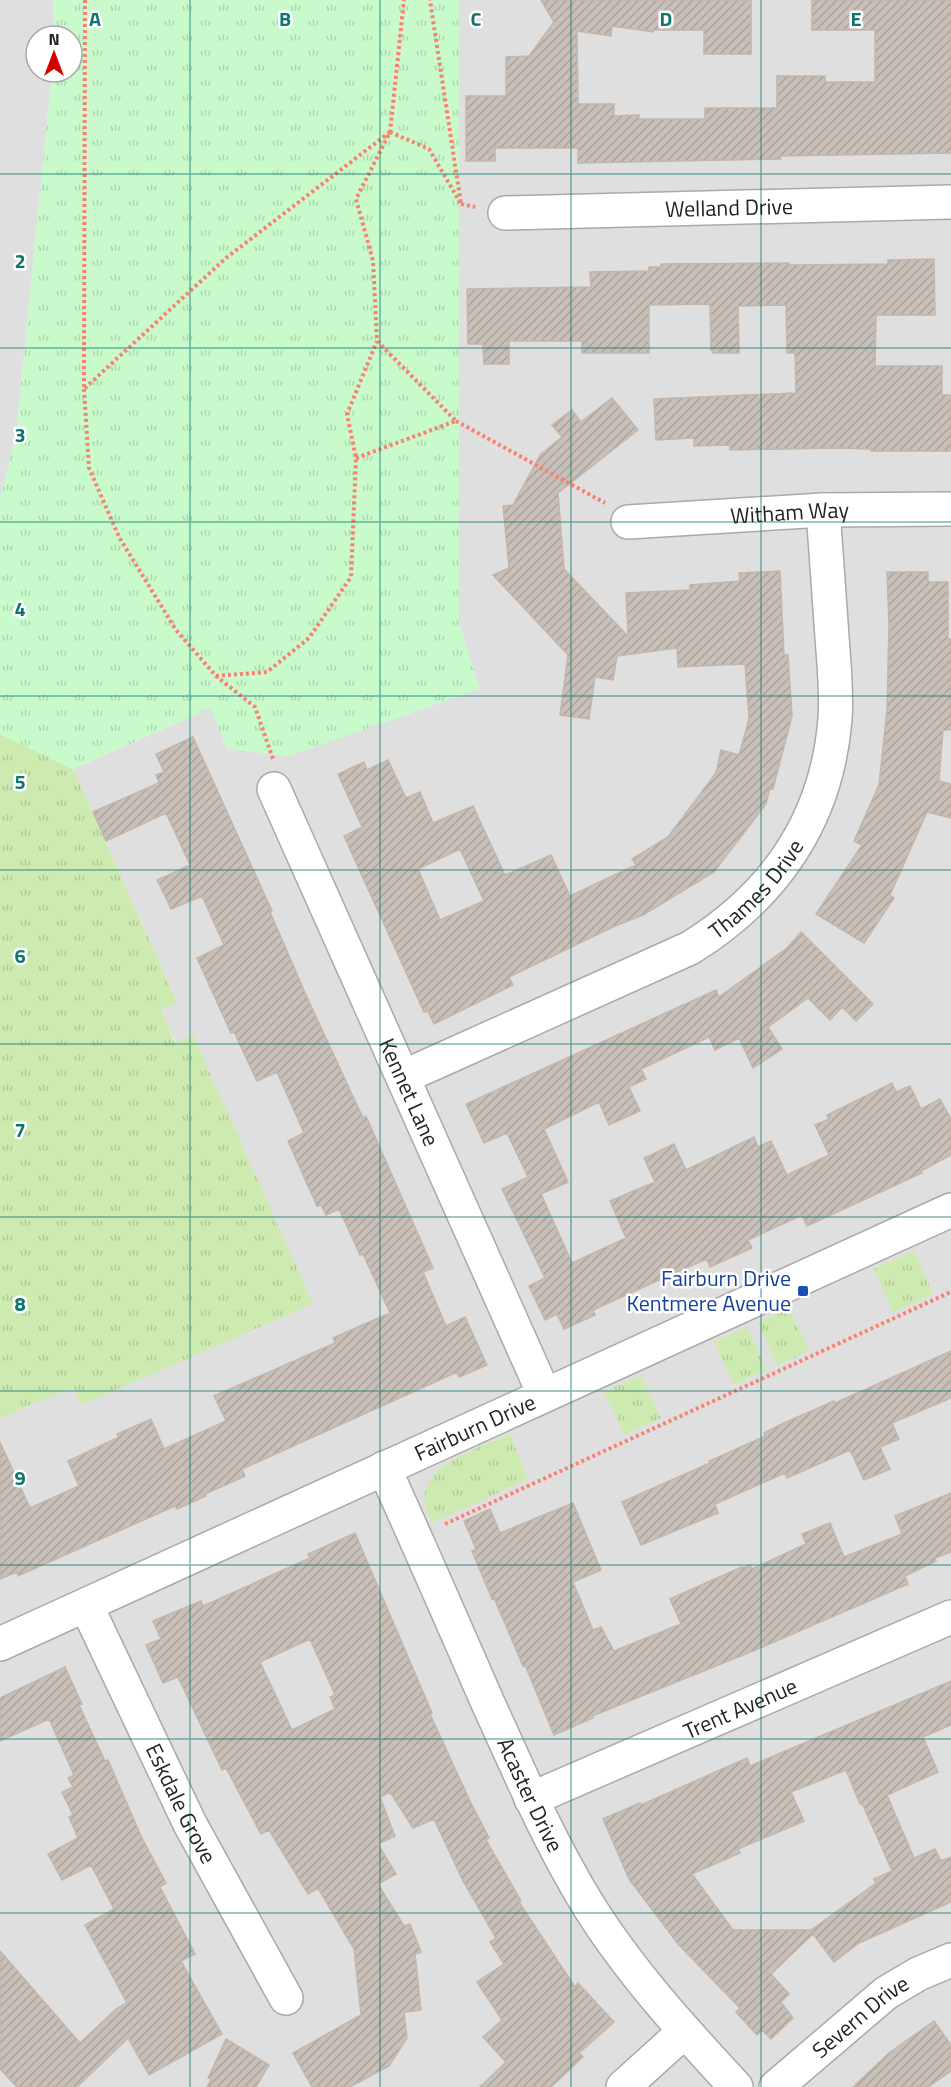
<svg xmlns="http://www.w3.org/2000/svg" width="951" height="2087" viewBox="0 0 951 2087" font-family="'Titillium Web',sans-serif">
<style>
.residential{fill:#e0dfdf}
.grass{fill:url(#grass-tufts)}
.park{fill:url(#park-tufts)}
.building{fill:url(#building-hatch);stroke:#c4b6ab;stroke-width:1.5;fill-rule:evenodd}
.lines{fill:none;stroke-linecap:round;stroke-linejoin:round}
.minor-casing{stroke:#a9a9a9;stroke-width:36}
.path{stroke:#fa8072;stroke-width:4;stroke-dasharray:3 3;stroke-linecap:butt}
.minor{stroke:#fff;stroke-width:33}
.grid{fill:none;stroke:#0f766e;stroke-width:1.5;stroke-opacity:0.55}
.transit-dot{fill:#1a4fb4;stroke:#fff;stroke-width:2}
.labels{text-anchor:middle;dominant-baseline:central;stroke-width:5;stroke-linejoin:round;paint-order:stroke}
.street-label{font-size:22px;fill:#222;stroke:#fff}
.transit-label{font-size:22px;fill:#164399;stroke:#fff;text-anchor:end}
.grid-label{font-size:20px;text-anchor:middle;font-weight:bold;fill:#0f766e;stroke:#fff;stroke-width:5;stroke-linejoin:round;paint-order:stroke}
</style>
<defs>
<pattern id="grass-tufts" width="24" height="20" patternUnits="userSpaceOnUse" patternTransform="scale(1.5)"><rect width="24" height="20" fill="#cdebb0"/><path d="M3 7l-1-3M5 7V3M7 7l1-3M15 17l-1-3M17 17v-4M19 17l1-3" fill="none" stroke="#b0c997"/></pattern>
<pattern id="park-tufts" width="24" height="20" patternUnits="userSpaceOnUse" patternTransform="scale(1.5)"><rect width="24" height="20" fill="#c8facc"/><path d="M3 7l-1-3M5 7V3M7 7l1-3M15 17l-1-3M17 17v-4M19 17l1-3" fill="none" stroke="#acd6af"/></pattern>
<pattern id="building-hatch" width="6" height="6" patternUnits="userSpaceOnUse" patternTransform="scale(1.5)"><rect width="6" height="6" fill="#c7bfb8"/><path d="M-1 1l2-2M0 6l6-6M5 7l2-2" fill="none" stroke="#aba49e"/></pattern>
</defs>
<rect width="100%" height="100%" fill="#f2efe9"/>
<path class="residential" d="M 0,0 L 53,0 L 54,36 L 36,36 L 36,72 L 52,72 L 16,435 L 0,499 Z
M 459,0 L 951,0 L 951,2087 L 0,2087 L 0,1418 L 74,1386 L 81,1405 L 193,1036 L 176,1043 L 160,1009 L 177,1002 L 73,769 L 211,708 L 480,689 L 459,623 Z"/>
<path class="grass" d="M 0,734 L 73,769 L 177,1002 L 161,1010 L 175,1043 L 193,1035 L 313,1304 L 81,1405 L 73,1387 L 0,1418 Z
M 914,1251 L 933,1294 L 893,1312 L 874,1269 Z
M 789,1308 L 809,1351 L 777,1365 L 758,1322 Z
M 747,1327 L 766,1370 L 734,1385 L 714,1342 Z
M 641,1375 L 661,1418 L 624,1435 L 604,1392 Z
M 510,1434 L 528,1479 L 432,1523 C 430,1518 426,1511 425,1506 C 418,1464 481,1448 510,1434 Z"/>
<path class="park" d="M 53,0 L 459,0 L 459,623 L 480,689 L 289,756 L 227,749 L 211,708 L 73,769 L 0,734 L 0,499 L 16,435 L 52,72 L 72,72 L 72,36 L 54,36 Z"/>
<path class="building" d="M 541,0 L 751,0 L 751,54 L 704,54 L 704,30 L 654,30 L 653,32 L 612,26 L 611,36 L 577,31 L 578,104 L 614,104 L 614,116 L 639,115 L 639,119 L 705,119 L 705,108 L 777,108 L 777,76 L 825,76 L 825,82 L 875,82 L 875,30 L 812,30 L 812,0 L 951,0 L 951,153 L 780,156 L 781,159 L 578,163 L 578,148 L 495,148 L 495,161 L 466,161 L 466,96 L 506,96 L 506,57 L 529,56 L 554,22 Z
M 934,259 L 935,315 L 876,315 L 875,366 L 942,366 L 942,395 L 951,395 L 951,451 L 871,451 L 871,449 L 836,448 L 730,450 L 730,445 L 694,446 L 694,438 L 656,440 L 654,399 L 796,393 L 795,353 L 787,353 L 786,305 L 738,306 L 739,353 L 713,353 L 712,350 L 711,350 L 710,304 L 649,305 L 649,353 L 582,353 L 582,341 L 509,341 L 509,364 L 484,364 L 483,344 L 468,344 L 467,289 L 591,287 L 590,272 L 649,271 L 649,267 L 661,267 L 661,264 L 789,263 L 789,265 L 888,264 L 888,260 Z
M 612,398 L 638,430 L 558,493 L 564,569 L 628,636 L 626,593 L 690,590 L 690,585 L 740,581 L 739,573 L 780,571 L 784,655 L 788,655 L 792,716 L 773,789 L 770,788 L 766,804 L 714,872 L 643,915 L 615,926 L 509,977 L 513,985 L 434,1024 L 428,1011 L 424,1012 L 344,836 L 362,827 L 338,774 L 364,762 L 367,770 L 388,760 L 406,798 L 420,792 L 433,823 L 473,806 L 505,875 L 551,855 L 570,896 L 636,865 L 632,859 L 668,837 L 716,773 L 721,750 L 739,755 L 749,719 L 745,664 L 678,667 L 677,648 L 617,656 L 613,680 L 595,677 L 589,719 L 560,715 L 568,655 L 493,575 L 509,568 L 503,506 L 513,505 L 540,455 L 562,437 L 552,425 L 572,410 L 581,422 ZM 460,849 L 484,901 L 440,920 L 418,869 Z
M 887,572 L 928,572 L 928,582 L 948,582 L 948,639 L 951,639 L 951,730 L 943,730 L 939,781 L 951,784 L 951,818 L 927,812 L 890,895 L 894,898 L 864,943 L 816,914 L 862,845 L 854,841 L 879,785 L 887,710 L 889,625 Z
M 193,737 L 272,911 L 270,912 L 306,995 L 363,1118 L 366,1116 L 433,1268 L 423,1272 L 446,1326 L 465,1317 L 487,1365 L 459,1377 L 457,1372 L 242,1469 L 245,1476 L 205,1494 L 206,1496 L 177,1509 L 175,1506 L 18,1576 L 17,1572 L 0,1579 L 0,1442 L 30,1508 L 79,1486 L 68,1461 L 119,1437 L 117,1434 L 151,1419 L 164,1449 L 226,1421 L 214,1396 L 335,1343 L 333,1338 L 390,1313 L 363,1254 L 360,1255 L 339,1209 L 326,1215 L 321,1205 L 317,1206 L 288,1141 L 304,1133 L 277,1072 L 257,1081 L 234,1032 L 231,1033 L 197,958 L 224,945 L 202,896 L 171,909 L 164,894 L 157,880 L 190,865 L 166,813 L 106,841 L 93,812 L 159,783 L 156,775 L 164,772 L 156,754 Z
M 801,932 L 873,1004 L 856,1021 L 842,1007 L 830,1020 L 808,998 L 768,1027 L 782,1049 L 753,1068 L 739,1038 L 715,1050 L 709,1037 L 641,1069 L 646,1079 L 629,1087 L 640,1111 L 609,1125 L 599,1102 L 544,1129 L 568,1182 L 541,1194 L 572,1263 L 626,1238 L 610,1201 L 655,1182 L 644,1158 L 674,1144 L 686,1170 L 754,1137 L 758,1147 L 771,1141 L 787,1175 L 829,1155 L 815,1125 L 829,1119 L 827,1115 L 892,1083 L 896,1092 L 910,1086 L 921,1109 L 940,1099 L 951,1119 L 951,1155 L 921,1171 L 922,1173 L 807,1226 L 802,1215 L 748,1240 L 752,1248 L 710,1267 L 707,1259 L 670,1275 L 593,1310 L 595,1315 L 564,1329 L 557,1314 L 545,1320 L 529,1286 L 545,1278 L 502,1189 L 528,1177 L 507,1133 L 484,1143 L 466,1104 L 716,990 L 719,997 L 787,948 Z
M 951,1351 L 951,1398 L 892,1423 L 899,1439 L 880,1447 L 890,1469 L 864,1480 L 850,1450 L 787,1478 L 785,1473 L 715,1504 L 718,1513 L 641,1545 L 622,1502 L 710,1463 L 709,1461 L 765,1436 L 764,1433 L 784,1423 L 834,1401 L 835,1403 Z
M 951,1493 L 951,1552 L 935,1558 L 936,1561 L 905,1576 L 908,1584 L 758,1649 L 592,1716 L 593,1718 L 554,1735 L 525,1665 L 523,1666 L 494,1598 L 492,1599 L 472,1551 L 476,1549 L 464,1521 L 490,1509 L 500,1533 L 573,1503 L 601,1570 L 573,1582 L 593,1630 L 601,1627 L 614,1651 L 681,1624 L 670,1599 L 742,1567 L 743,1568 L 750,1565 L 752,1569 L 806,1544 L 802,1534 L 830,1523 L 844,1557 L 902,1534 L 895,1516 Z
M 355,1533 L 432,1713 L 430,1714 L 469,1799 L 489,1838 L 486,1840 L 521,1901 L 519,1902 L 575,1987 L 578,1983 L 614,2022 L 579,2053 L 583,2057 L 551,2087 L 480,2087 L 506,2062 L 483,2037 L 502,2020 L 477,1982 L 504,1964 L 490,1942 L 496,1938 L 463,1881 L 434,1819 L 413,1828 L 390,1792 L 380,1797 L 395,1836 L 378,1844 L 396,1874 L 378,1884 L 404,1926 L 410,1924 L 421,1952 L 415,1954 L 421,2010 L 404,2012 L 407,2038 L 389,2066 L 350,2087 L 312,2087 L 293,2053 L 361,2015 L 354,1949 L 318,1888 L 308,1894 L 269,1830 L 261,1834 L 226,1768 L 222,1770 L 178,1677 L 163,1683 L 146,1645 L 161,1639 L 153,1621 L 201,1601 L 203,1606 L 310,1558 L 308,1554 ZM 310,1639 L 335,1695 L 330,1697 L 335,1709 L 292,1730 L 260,1662 Z
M 65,1667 L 82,1704 L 79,1705 L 105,1761 L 108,1760 L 142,1838 L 166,1883 L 160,1887 L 195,1954 L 181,1961 L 222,2034 L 149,2075 L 128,2038 L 77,2087 L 17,2087 L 0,2069 L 0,1951 L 80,2043 L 116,2009 L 127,2003 L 85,1925 L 114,1909 L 91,1865 L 62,1880 L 48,1854 L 78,1838 L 69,1817 L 73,1815 L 62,1792 L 73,1787 L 68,1778 L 74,1775 L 49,1719 L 0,1741 L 0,1698 Z
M 951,1681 L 951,1725 L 923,1737 L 938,1772 L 887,1795 L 914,1858 L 935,1849 L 941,1861 L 951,1857 L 951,1902 L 859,1943 L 834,1962 L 813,1934 L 771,1974 L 789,1994 L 781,2002 L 793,2018 L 771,2039 L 762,2030 L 757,2035 L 736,2012 L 740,2008 L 678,1944 L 629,1879 L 603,1819 L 640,1803 L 641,1805 L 747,1758 L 750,1766 ZM 846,1770 L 860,1804 L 862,1803 L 892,1871 L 874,1879 L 876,1883 L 811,1930 L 733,1930 L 692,1874 L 740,1853 L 738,1849 L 804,1821 L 791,1792 Z
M 934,2021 L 951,2045 L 951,2071 L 928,2087 L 853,2087 L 889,2053 Z
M 226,2039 L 269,2065 L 256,2087 L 207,2087 L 211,2079 L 208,2078 Z"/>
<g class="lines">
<g class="minor-casing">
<g id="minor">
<path id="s1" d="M 505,213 L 951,202"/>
<path id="s2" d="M 628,522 L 823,510 L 951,509"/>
<path id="s3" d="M 274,789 L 544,1394"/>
<path id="s4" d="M 403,1077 L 690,948 C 774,896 827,820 835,719 C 837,692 834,665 832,637 C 829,595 826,553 823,510"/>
<path id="s5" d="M 384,1468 C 419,1545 453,1623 487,1701 C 519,1771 549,1842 590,1908 C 631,1973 684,2031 736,2087"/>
<path id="s6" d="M 86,1605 L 190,1824 L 286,1998"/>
<path id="s7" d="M 0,1644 L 951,1210"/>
<path id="s8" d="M 531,1799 L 951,1617"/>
<path d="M 623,2087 L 685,2031"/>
<path id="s9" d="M 776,2087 L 886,1993 L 918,1974 L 951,1960"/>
</g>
</g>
<path class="path" d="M 85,0 L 84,389 L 226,258 L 390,132
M 390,132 L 429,149 L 461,204 L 430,0
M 461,204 L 475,207
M 84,389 L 89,468 L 119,537 L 176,630 L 216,676 L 255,707 L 273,759
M 456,421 L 605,503
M 356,458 L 456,421 L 377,341 L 373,261 L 356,199 L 390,132 L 404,0
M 216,676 L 267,672 L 309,638 L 351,577 L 356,458 L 347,414 L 377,341
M 445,1524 L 951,1292"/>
<use href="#minor" class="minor"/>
</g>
<path class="grid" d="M 190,0 L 190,2087M 380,0 L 380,2087M 571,0 L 571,2087M 761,0 L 761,2087M 0,174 L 951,174M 0,348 L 951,348M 0,522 L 951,522M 0,696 L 951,696M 0,870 L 951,870M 0,1044 L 951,1044M 0,1217 L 951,1217M 0,1391 L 951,1391M 0,1565 L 951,1565M 0,1739 L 951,1739M 0,1913 L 951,1913"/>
<rect class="transit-dot" x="797" y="1285" width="12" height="12" rx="3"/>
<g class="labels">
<g class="street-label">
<text stroke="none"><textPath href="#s1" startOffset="224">Welland Drive</textPath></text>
<text stroke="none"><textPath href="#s2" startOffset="162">Witham Way</textPath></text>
<text stroke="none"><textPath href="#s4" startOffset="404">Thames Drive</textPath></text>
<text stroke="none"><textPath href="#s3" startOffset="332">Kennet Lane</textPath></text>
<text stroke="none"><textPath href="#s7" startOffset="522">Fairburn Drive</textPath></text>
<text stroke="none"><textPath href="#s8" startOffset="228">Trent Avenue</textPath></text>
<text stroke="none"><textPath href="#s5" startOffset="358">Acaster Drive</textPath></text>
<text stroke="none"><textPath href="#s6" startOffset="220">Eskdale Grove</textPath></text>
<text stroke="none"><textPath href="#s9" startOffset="110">Severn Drive</textPath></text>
</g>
<g class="transit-label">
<text x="791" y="1278">Fairburn Drive<tspan x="791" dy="25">Kentmere Avenue</tspan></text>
</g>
</g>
<g class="grid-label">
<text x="95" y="26">A</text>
<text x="285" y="26">B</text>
<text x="476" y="26">C</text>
<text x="666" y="26">D</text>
<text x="856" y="26">E</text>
<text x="20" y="268">2</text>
<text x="20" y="442">3</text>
<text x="20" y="616">4</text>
<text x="20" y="789">5</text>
<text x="20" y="963">6</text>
<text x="20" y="1137">7</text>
<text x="20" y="1311">8</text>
<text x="20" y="1485">9</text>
</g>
<g transform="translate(54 54)"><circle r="28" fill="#ffffff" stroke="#a7a7a7" stroke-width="1.5"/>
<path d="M0-4.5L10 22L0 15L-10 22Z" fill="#d40000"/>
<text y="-9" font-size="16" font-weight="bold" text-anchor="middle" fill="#222222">N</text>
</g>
</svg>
